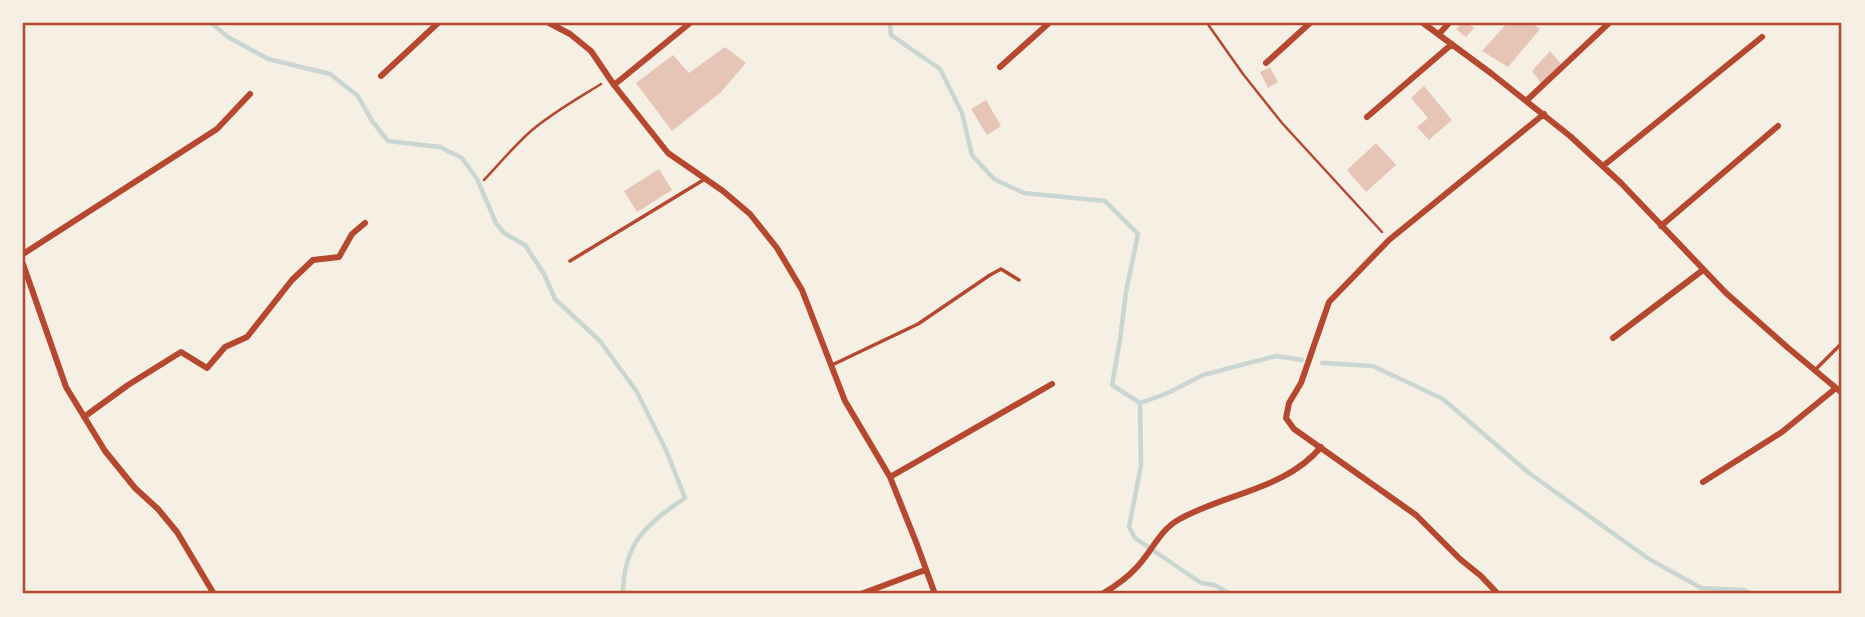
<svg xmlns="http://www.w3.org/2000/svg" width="1865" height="617" viewBox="0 0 1865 617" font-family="Quicksand,sans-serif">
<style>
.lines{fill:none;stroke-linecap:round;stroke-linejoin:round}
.stream{stroke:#c9d6d2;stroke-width:4.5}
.building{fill:#e6c5b7}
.path{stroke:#b5482f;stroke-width:2.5}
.service{stroke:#b5482f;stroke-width:3.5}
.minor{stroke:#b5482f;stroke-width:6}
.neatline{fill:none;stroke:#b5482f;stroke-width:2.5}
</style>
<rect width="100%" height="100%" fill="#f6efe4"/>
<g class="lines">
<path class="stream" d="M 211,23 L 228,37 L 268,59 L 330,74 L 358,96 L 372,121 L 388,141 L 440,147 L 462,158 L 477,179 L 496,223 L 504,233 L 525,245 L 544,274 L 555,299 L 600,341 L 637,392 L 666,450 L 685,498 C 646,524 623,544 623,594
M 890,23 L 891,35 L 940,69 L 962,113 L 972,155 L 994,179 L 1024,193 L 1105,201 L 1138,234 L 1126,292 L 1120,340 L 1112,385 L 1140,403 L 1168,393 L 1203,375 L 1276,356 L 1302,360
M 1322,363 L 1373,366 L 1443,399 L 1529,473 L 1649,559 L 1701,588 L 1744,590 L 1751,594
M 1140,403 L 1141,465 L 1129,527 L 1135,538 L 1201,583 L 1214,585 L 1231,594"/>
</g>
<path class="building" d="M 1462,23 L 1468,23 L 1474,28 L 1466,37 L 1456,29 Z
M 1507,23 L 1532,23 L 1540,29 L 1508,67 L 1482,51 Z
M 725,47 L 746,63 L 721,92 L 672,131 L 636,83 L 673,55 L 689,73 Z
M 1550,51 L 1562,65 L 1541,83 L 1532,71 Z
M 1270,67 L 1278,82 L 1268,88 L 1260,72 Z
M 1424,86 L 1452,120 L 1429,140 L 1417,127 L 1428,118 L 1411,98 Z
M 986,100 L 1001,126 L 987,135 L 971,109 Z
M 1376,143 L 1396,165 L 1366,192 L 1347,170 Z
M 659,169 L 672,190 L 637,212 L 624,191 Z"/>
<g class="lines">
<path class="path" d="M 1207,23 L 1243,74 L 1282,123 L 1382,232
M 484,180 C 500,163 514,146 531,131 C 552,113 577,99 601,84"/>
<path class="service" d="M 570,261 L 705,179
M 832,365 L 918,324 L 990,275 L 1001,269 L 1019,280
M 1815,370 L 1842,343"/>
<path class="minor" d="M 549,23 L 570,34 L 591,51 L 614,85 L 668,153 L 723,191 L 750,214 L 777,248 L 802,290 L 845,401 L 890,477 L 916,542 L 935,594
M 1423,23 L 1492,74 L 1570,136 L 1621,183 L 1726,293 L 1787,347 L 1842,393
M 1439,34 L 1449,23
M 1266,63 L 1310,23
M 1000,67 L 1049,23
M 381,76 L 438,23
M 614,85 L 690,23
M 1526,101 L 1609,23
M 1367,117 L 1452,44
M 1603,166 L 1762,37
M 1661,226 L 1778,126
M 23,254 L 217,129 L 250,94
M 23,264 L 66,387 L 105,451 L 135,488 L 158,509 L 177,532 L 214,594
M 1613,338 L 1703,270
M 84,417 L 128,385 L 181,352 L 207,368 L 225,347 L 247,337 L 292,280 L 313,260 L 339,257 L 352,234 L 365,223
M 890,477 L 1052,384
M 1703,482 L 1782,432 L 1836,388
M 861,594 L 925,570
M 1102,594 C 1114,587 1126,579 1136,568 C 1151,553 1159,531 1178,520 C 1225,493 1285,490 1321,447
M 1498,594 L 1481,576 L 1460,559 L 1416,515 L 1294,429 L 1286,418 L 1289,403 L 1301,383 L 1329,302 L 1389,240 L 1544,114"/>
</g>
<rect width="1865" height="617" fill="none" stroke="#f6efe4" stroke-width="49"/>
<rect x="24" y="24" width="1816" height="568" class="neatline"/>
</svg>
